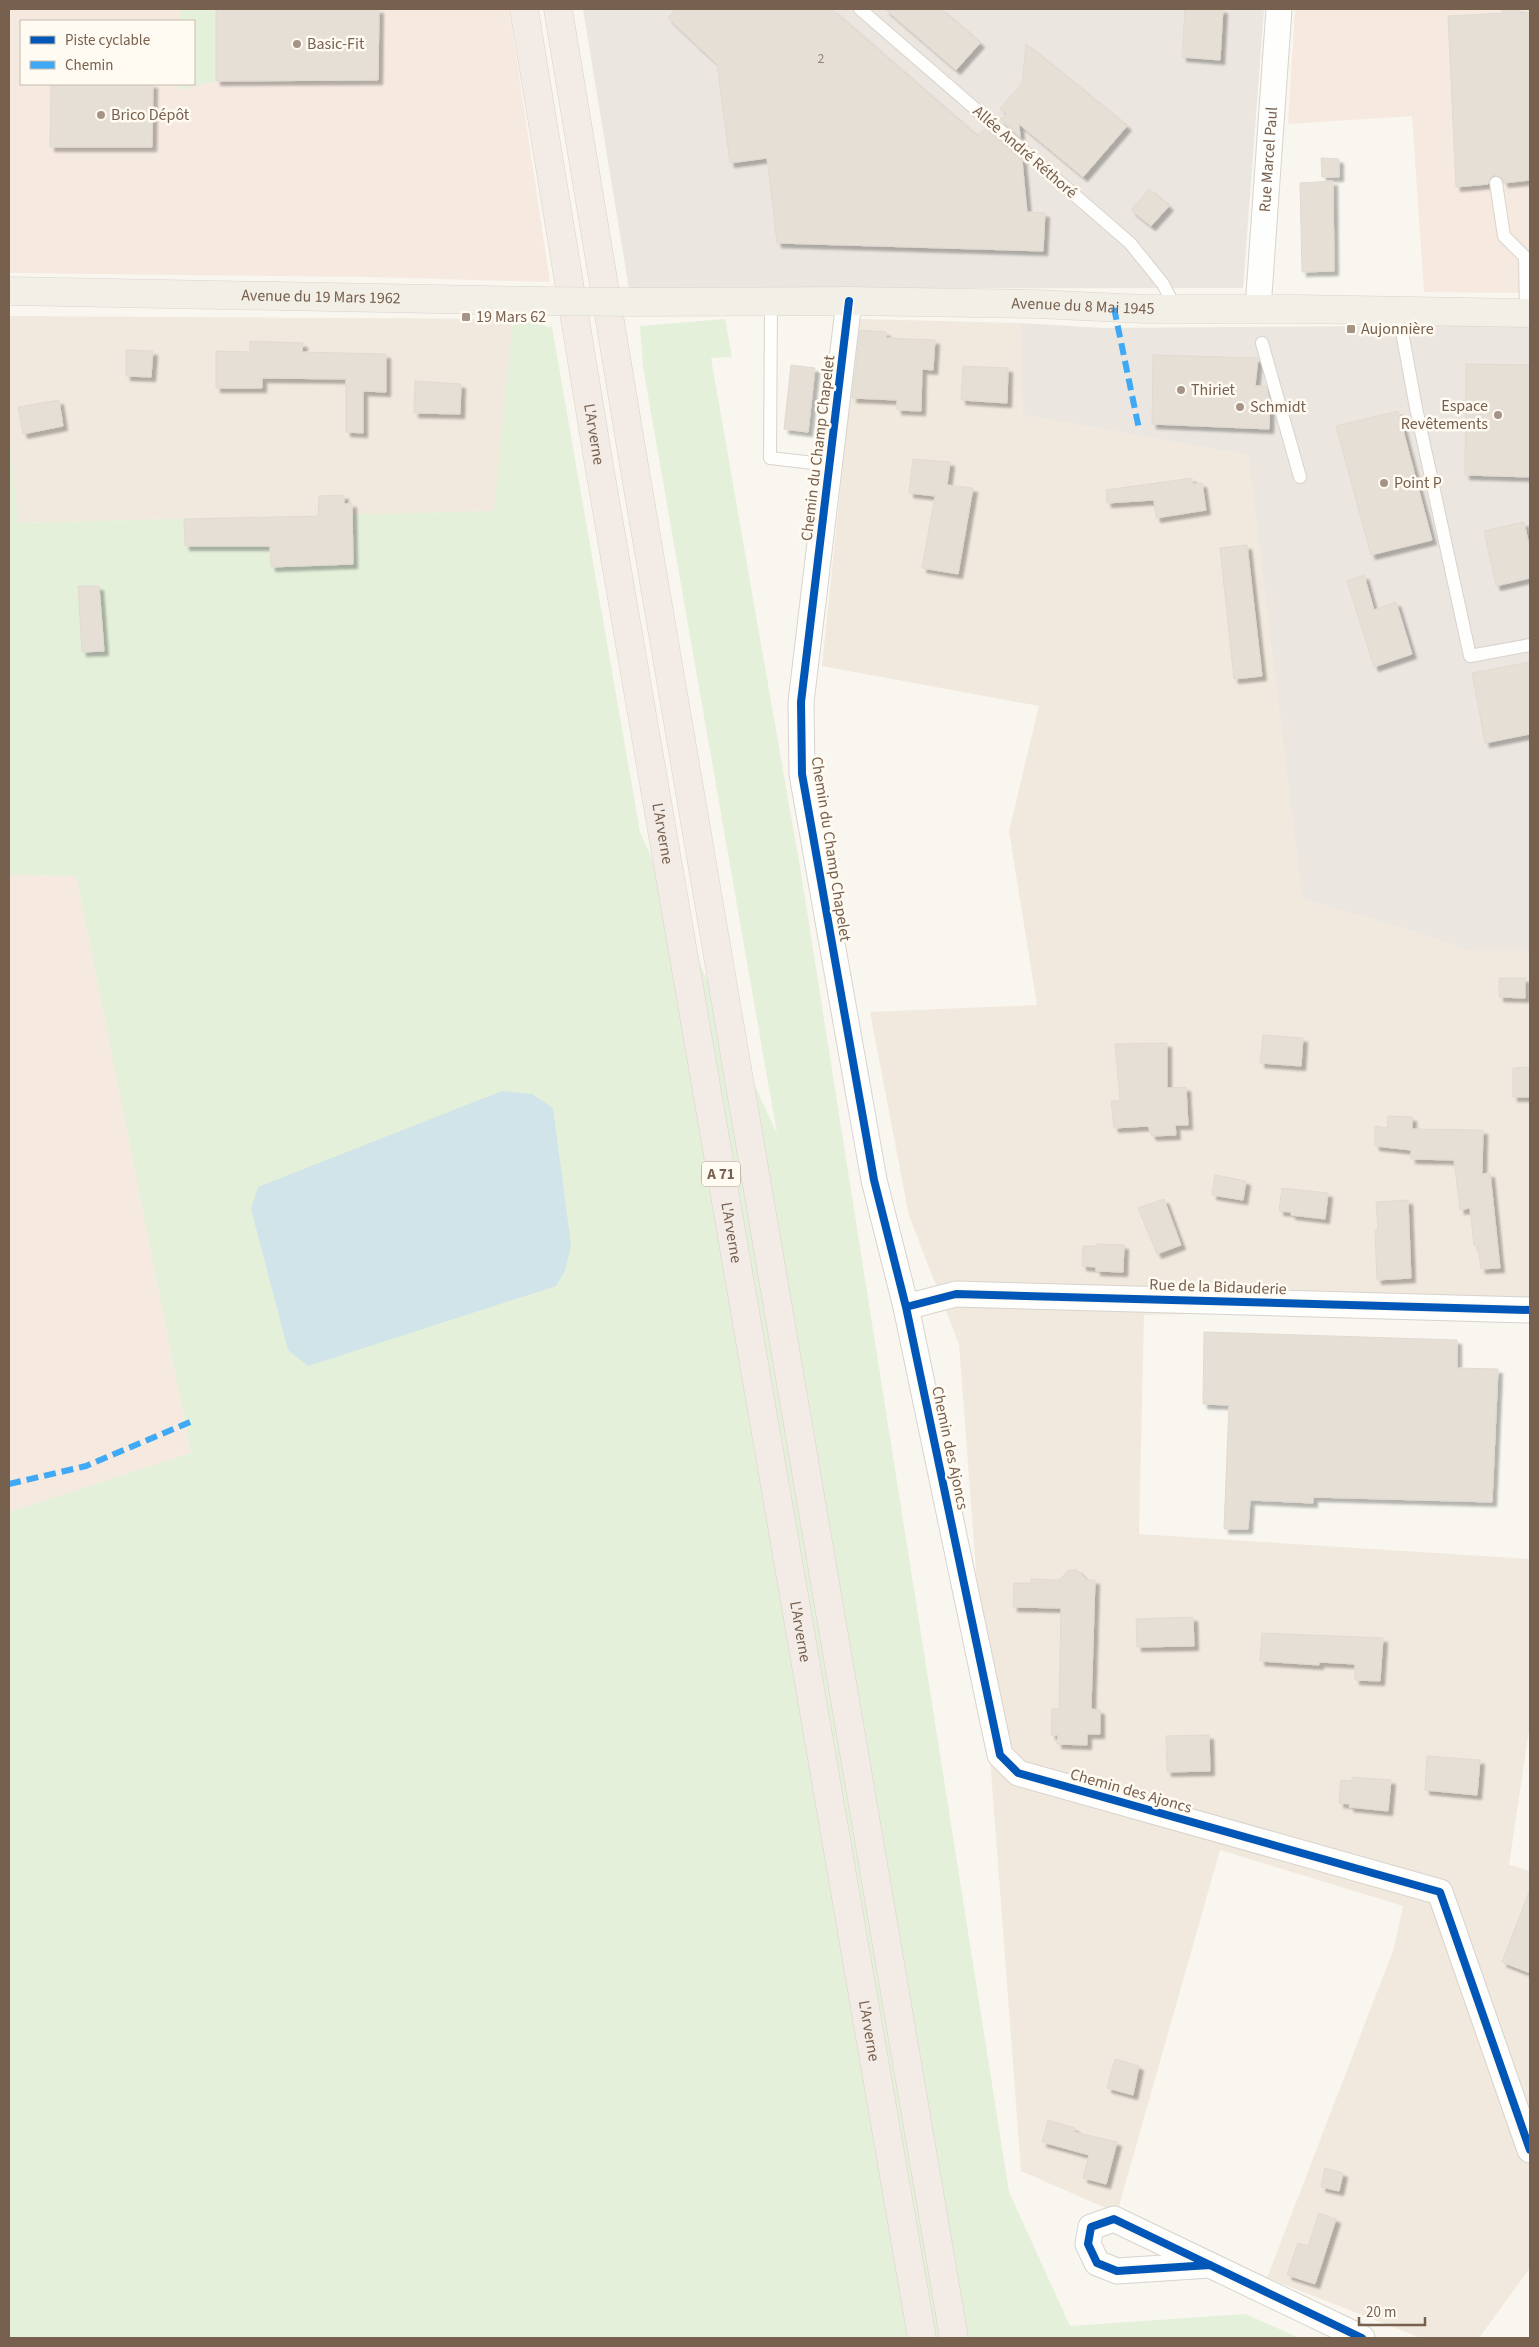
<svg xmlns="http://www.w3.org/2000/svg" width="1539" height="2347" viewBox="0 0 1539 2347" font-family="'Source Sans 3',sans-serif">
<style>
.residential{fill:#f1e9dd}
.commercial{fill:#f5e9e0;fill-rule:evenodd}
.industrial{fill:#ebe6df}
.green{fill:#e4f0da}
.water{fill:#d0e4e9}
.building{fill:#e5dfd6;stroke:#e1dad1;filter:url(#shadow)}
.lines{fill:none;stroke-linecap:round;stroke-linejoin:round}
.lane-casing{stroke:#d8d3cd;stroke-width:14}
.street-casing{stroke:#d8d3cd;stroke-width:27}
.primary-casing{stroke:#dad3cc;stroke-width:29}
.highway-casing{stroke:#dad3cc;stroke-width:29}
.lane{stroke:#fefefd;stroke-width:12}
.street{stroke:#fefefd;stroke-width:25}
.primary{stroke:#f2efe7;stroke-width:28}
.highway{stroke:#f2ebe6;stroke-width:28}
.primary-bridge-casing{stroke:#dad3cc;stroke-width:29;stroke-linecap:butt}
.primary-bridge{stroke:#f2efe7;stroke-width:28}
.quiet{stroke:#3fa9f5;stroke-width:6;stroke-dasharray:12 6;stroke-linecap:butt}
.cycleway-casing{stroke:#fffbf2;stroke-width:11}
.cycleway{stroke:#0057b8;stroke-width:8}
.poi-dot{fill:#a59486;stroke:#fffbf2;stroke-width:2}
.labels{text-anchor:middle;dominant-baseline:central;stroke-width:5;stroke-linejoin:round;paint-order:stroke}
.number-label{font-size:14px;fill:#958272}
.shield{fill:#fffbf2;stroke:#a08e7f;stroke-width:1}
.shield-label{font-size:15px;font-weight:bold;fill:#78604e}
.poi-label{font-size:16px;fill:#78604e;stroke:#fffbf2;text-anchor:start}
.street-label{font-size:16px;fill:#78604e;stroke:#fffbf2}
</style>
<defs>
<filter id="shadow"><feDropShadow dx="4.5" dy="4.5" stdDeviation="1" flood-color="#0004"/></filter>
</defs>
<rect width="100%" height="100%" fill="#f8f6ef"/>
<path class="residential" d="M 9,316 L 513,319 L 494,511 L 17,523 L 9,435 Z
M 858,319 L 1020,323 L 1023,415 L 1248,455 L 1302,899 L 1413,931 L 1470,951 L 1530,951 L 1530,1307 L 1144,1315 L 1139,1534 L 1530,1559 L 1530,1723 L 1509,1865 L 1530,1871 L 1530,2268 L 1479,2338 L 1421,2338 L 1267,2278 L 1394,1948 L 1403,1906 L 1220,1850 L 1117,2213 L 1021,2171 L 959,1344 L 909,1216 L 870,1012 L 1037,1005 L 1009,831 L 1039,706 L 822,666 Z"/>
<path class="commercial" d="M 9,9 L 509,9 L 550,282 L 371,277 L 9,273 ZM 21,21 L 194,21 L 194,84 L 21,84 Z
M 1295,9 L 1530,9 L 1530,293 L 1424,292 L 1412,116 L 1288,124 Z
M 9,875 L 76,876 L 191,1453 L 9,1512 Z"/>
<path class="industrial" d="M 583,9 L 1264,9 L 1243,288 L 629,289 Z
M 1020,323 L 1104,328 L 1530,325 L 1530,951 L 1470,951 L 1413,931 L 1302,899 L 1248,455 L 1023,415 Z"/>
<path class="green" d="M 181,9 L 216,9 L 216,81 L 178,90 L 178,84 L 194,84 L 194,21 L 180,21 Z
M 513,319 L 552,327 L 640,832 L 777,1134 L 643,367 L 640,326 L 725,319 L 732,357 L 711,358 L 801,873 L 1009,2192 L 1070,2326 L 1245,2314 L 1300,2338 L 9,2338 L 9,1512 L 191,1453 L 76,876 L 9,875 L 9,428 L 18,523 L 494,511 Z"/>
<path class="water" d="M 502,1091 L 532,1094 L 553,1108 L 571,1245 L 565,1271 L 556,1286 L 308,1366 L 288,1350 L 251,1209 L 258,1187 Z"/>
<path class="building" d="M 216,9 L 379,9 L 378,80 L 216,81 Z
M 676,9 L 831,9 L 977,136 L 986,129 L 1022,160 L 1027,212 L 1045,213 L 1043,251 L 777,243 L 767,158 L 730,163 L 717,64 L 668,18 Z
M 885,9 L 941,9 L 980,43 L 956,70 Z
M 1185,9 L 1223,9 L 1220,60 L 1182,57 Z
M 1502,9 L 1520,9 L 1520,13 L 1530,12 L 1530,180 L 1504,183 L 1502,178 L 1495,175 L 1491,177 L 1488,184 L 1456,187 L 1448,16 L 1503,13 Z
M 1026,44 L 1127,126 L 1083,177 L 1019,124 L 1020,137 L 1000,119 L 1007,114 L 1000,109 L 1022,83 Z
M 51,84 L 153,84 L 152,147 L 50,147 Z
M 1321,158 L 1339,159 L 1339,177 L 1322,177 Z
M 1333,181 L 1334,271 L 1302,272 L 1300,183 Z
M 1149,189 L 1169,206 L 1151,226 L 1131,210 Z
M 860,330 L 886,332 L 886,338 L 935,340 L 933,370 L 922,369 L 921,411 L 897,410 L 897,400 L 852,398 Z
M 250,341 L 303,343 L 302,352 L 386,354 L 386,392 L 363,391 L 363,433 L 346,432 L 346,379 L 262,378 L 262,388 L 216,388 L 216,351 L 250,352 Z
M 126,350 L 153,351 L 151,377 L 126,376 Z
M 1153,355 L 1258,358 L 1255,386 L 1266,386 L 1270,401 L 1269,429 L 1152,424 Z
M 1466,364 L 1530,365 L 1530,477 L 1465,475 Z
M 791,365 L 815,368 L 808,432 L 784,429 Z
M 963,366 L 1008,368 L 1007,403 L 961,400 Z
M 415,381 L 461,384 L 460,414 L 414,413 Z
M 59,400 L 63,426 L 23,434 L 18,407 Z
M 1398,411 L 1432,540 L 1371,555 L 1336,426 Z
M 913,459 L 950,462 L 947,485 L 973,488 L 958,574 L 922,568 L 935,496 L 909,493 Z
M 1192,478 L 1192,484 L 1202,483 L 1206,510 L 1156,518 L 1154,500 L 1107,503 L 1106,490 Z
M 344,495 L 344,504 L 352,503 L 353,564 L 271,567 L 270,546 L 185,546 L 184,519 L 318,516 L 319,496 Z
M 1524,522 L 1530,550 L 1530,578 L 1496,586 L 1484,531 Z
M 1247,545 L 1262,676 L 1234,679 L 1220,548 Z
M 1364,575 L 1374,610 L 1396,602 L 1412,654 L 1374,667 L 1347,581 Z
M 78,586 L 99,586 L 104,651 L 82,652 Z
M 1530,662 L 1530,734 L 1485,743 L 1472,673 Z
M 1499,978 L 1525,978 L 1525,998 L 1499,997 Z
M 1263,1035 L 1303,1038 L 1301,1066 L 1260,1063 Z
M 1167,1043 L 1167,1088 L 1186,1087 L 1188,1125 L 1175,1125 L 1176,1135 L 1152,1136 L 1148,1126 L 1114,1128 L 1111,1101 L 1120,1101 L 1115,1044 Z
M 1530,1067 L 1530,1097 L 1513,1097 L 1513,1068 Z
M 1388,1116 L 1412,1117 L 1412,1129 L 1483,1130 L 1482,1174 L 1490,1173 L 1500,1268 L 1481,1269 L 1478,1246 L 1474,1246 L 1470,1208 L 1460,1210 L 1454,1160 L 1411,1159 L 1411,1150 L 1375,1146 L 1375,1126 L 1387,1128 Z
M 1215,1175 L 1246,1181 L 1243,1200 L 1212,1195 Z
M 1282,1188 L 1328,1193 L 1325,1219 L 1291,1215 L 1291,1212 L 1279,1211 Z
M 1164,1199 L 1181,1245 L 1157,1254 L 1138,1208 Z
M 1408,1200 L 1411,1278 L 1377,1280 L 1375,1230 L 1378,1230 L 1376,1202 Z
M 1096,1244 L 1124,1245 L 1123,1272 L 1096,1271 L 1096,1267 L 1082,1266 L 1083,1246 L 1096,1246 Z
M 1204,1332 L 1457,1340 L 1457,1368 L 1498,1369 L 1492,1502 L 1313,1497 L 1313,1503 L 1250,1500 L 1248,1529 L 1224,1529 L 1229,1405 L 1203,1404 Z
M 1069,1570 L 1077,1570 L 1087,1580 L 1095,1580 L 1091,1709 L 1100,1710 L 1100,1734 L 1087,1734 L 1087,1745 L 1057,1744 L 1058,1735 L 1051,1735 L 1052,1709 L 1059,1709 L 1061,1608 L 1013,1607 L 1014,1583 L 1031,1583 L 1031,1579 L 1059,1580 Z
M 1193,1617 L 1194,1646 L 1137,1647 L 1136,1619 Z
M 1262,1633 L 1383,1638 L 1380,1681 L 1355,1680 L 1355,1664 L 1319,1662 L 1319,1665 L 1260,1661 Z
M 1209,1735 L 1210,1771 L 1167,1772 L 1166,1736 Z
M 1427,1756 L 1480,1760 L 1477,1795 L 1425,1790 Z
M 1352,1777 L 1391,1780 L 1388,1811 L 1349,1807 L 1350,1804 L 1339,1803 L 1341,1780 L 1352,1781 Z
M 1529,1892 L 1530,1893 L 1530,1973 L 1502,1962 Z
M 1115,2059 L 1139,2066 L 1133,2095 L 1107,2088 Z
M 1048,2120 L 1075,2128 L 1074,2132 L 1117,2142 L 1106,2184 L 1083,2178 L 1089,2155 L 1042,2142 Z
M 1325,2168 L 1343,2173 L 1339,2191 L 1321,2187 Z
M 1319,2213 L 1336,2219 L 1315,2284 L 1287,2275 L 1298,2243 L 1308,2246 Z"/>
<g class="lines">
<g class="lane-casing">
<path id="lane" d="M 860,9 L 1130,243 L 1163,284 L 1176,309
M 1496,183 L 1504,236 L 1525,257 L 1526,313
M 771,302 L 770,458 L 831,465
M 1398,310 L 1416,408 L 1470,656 L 1530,645
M 1262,343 L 1300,477"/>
</g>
<g class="street-casing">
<g id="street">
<path d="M 849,301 L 801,702 L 802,774 L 874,1180 L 906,1307 L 1000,1755 L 1018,1773 L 1440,1892 L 1530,2150"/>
<path id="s1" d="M 1258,309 L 1279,9"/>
<path d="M 906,1307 L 956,1294 L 1530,1310"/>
<path d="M 1210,2265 L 1117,2271 L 1097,2263 L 1088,2244 L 1091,2227 L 1114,2219 L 1362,2338"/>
</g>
</g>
<g class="primary-casing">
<g id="primary">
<path id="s2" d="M 9,291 L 540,301"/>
<path id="s3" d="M 635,302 L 849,301 L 1037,304 L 1144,309 L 1299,309 L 1530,313"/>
</g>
</g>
<g class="highway-casing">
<g id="highway">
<path id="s4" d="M 524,9 L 599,465 L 922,2338"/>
<path d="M 558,9 L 634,465 L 954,2338"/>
</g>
</g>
<use href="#lane" class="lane"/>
<use href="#street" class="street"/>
<use href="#primary" class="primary"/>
<use href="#highway" class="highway"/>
<g class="primary-bridge-casing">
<path id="primary-bridge" d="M 540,301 L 635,302"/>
</g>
<use href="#primary-bridge" class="primary-bridge"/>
<path class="quiet" d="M 1114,308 L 1139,429
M 9,1484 L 86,1466 L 195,1420"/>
<g class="cycleway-casing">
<path id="cycleway" d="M 849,301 L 801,702 L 802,774 L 874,1180 L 906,1307 L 1000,1755 L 1018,1773 L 1440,1892 L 1530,2150
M 906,1307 L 956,1294 L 1530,1310
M 1210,2265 L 1117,2271 L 1097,2263 L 1088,2244 L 1091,2227 L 1114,2219 L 1362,2338"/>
</g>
<use href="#cycleway" class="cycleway"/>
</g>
<g class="poi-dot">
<circle cx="297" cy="44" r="5"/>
<circle cx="101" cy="115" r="5"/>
<rect x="461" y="312" width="10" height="10" rx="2.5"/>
<rect x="1346" y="324" width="10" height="10" rx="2.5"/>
<circle cx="1181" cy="390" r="5"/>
<circle cx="1240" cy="407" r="5"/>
<circle cx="1498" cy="415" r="5"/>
<circle cx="1384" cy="483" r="5"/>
</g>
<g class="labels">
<g class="number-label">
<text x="821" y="59">2</text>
</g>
<rect class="shield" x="702" y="1161.5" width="38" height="25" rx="4"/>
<g class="shield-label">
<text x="721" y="1174">A 71</text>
</g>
<g class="poi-label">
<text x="307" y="44">Basic-Fit</text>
<text x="111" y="115">Brico Dépôt</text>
<text x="476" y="317">19 Mars 62</text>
<text x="1361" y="329">Aujonnière</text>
<text x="1191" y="390">Thiriet</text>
<text x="1488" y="406" text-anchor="end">Espace<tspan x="1488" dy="18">Revêtements</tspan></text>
<text x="1250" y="407">Schmidt</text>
<text x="1394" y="483">Point P</text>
</g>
<g class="street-label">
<text transform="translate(1025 152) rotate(41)">Allée André Réthoré</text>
<text stroke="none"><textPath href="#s1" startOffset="150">Rue Marcel Paul</textPath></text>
<text stroke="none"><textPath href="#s2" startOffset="312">Avenue du 19 Mars 1962</textPath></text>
<text stroke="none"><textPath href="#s3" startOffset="448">Avenue du 8 Mai 1945</textPath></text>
<text stroke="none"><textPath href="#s4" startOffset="431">L'Arverne</textPath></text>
<text transform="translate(818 448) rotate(-83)">Chemin du Champ Chapelet</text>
<text stroke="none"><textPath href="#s4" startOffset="836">L'Arverne</textPath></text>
<text transform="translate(831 849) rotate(81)">Chemin du Champ Chapelet</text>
<text stroke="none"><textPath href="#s4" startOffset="1241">L'Arverne</textPath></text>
<text transform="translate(1218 1287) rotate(2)">Rue de la Bidauderie</text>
<text transform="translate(950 1448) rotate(78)">Chemin des Ajoncs</text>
<text stroke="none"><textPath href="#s4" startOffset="1646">L'Arverne</textPath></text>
<text transform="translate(1131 1791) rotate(16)">Chemin des Ajoncs</text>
<text stroke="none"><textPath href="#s4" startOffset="2051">L'Arverne</textPath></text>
</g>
</g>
<rect width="1539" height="2347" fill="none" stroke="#78604e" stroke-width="20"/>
<rect x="20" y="20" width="175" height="65" fill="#fffbf2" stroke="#c9bdb0"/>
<rect x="30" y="36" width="25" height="8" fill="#0057b8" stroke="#c9bdb0"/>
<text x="65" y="45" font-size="15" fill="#78604e">Piste cyclable</text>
<rect x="30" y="61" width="25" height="8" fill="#3fa9f5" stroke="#c9bdb0"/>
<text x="65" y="70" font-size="15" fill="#78604e">Chemin</text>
<path d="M1359 2317v8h66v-8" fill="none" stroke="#78604e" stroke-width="2.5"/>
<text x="1366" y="2317" font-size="15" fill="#78604e" stroke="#fffbf2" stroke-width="4" paint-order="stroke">20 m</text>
</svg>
